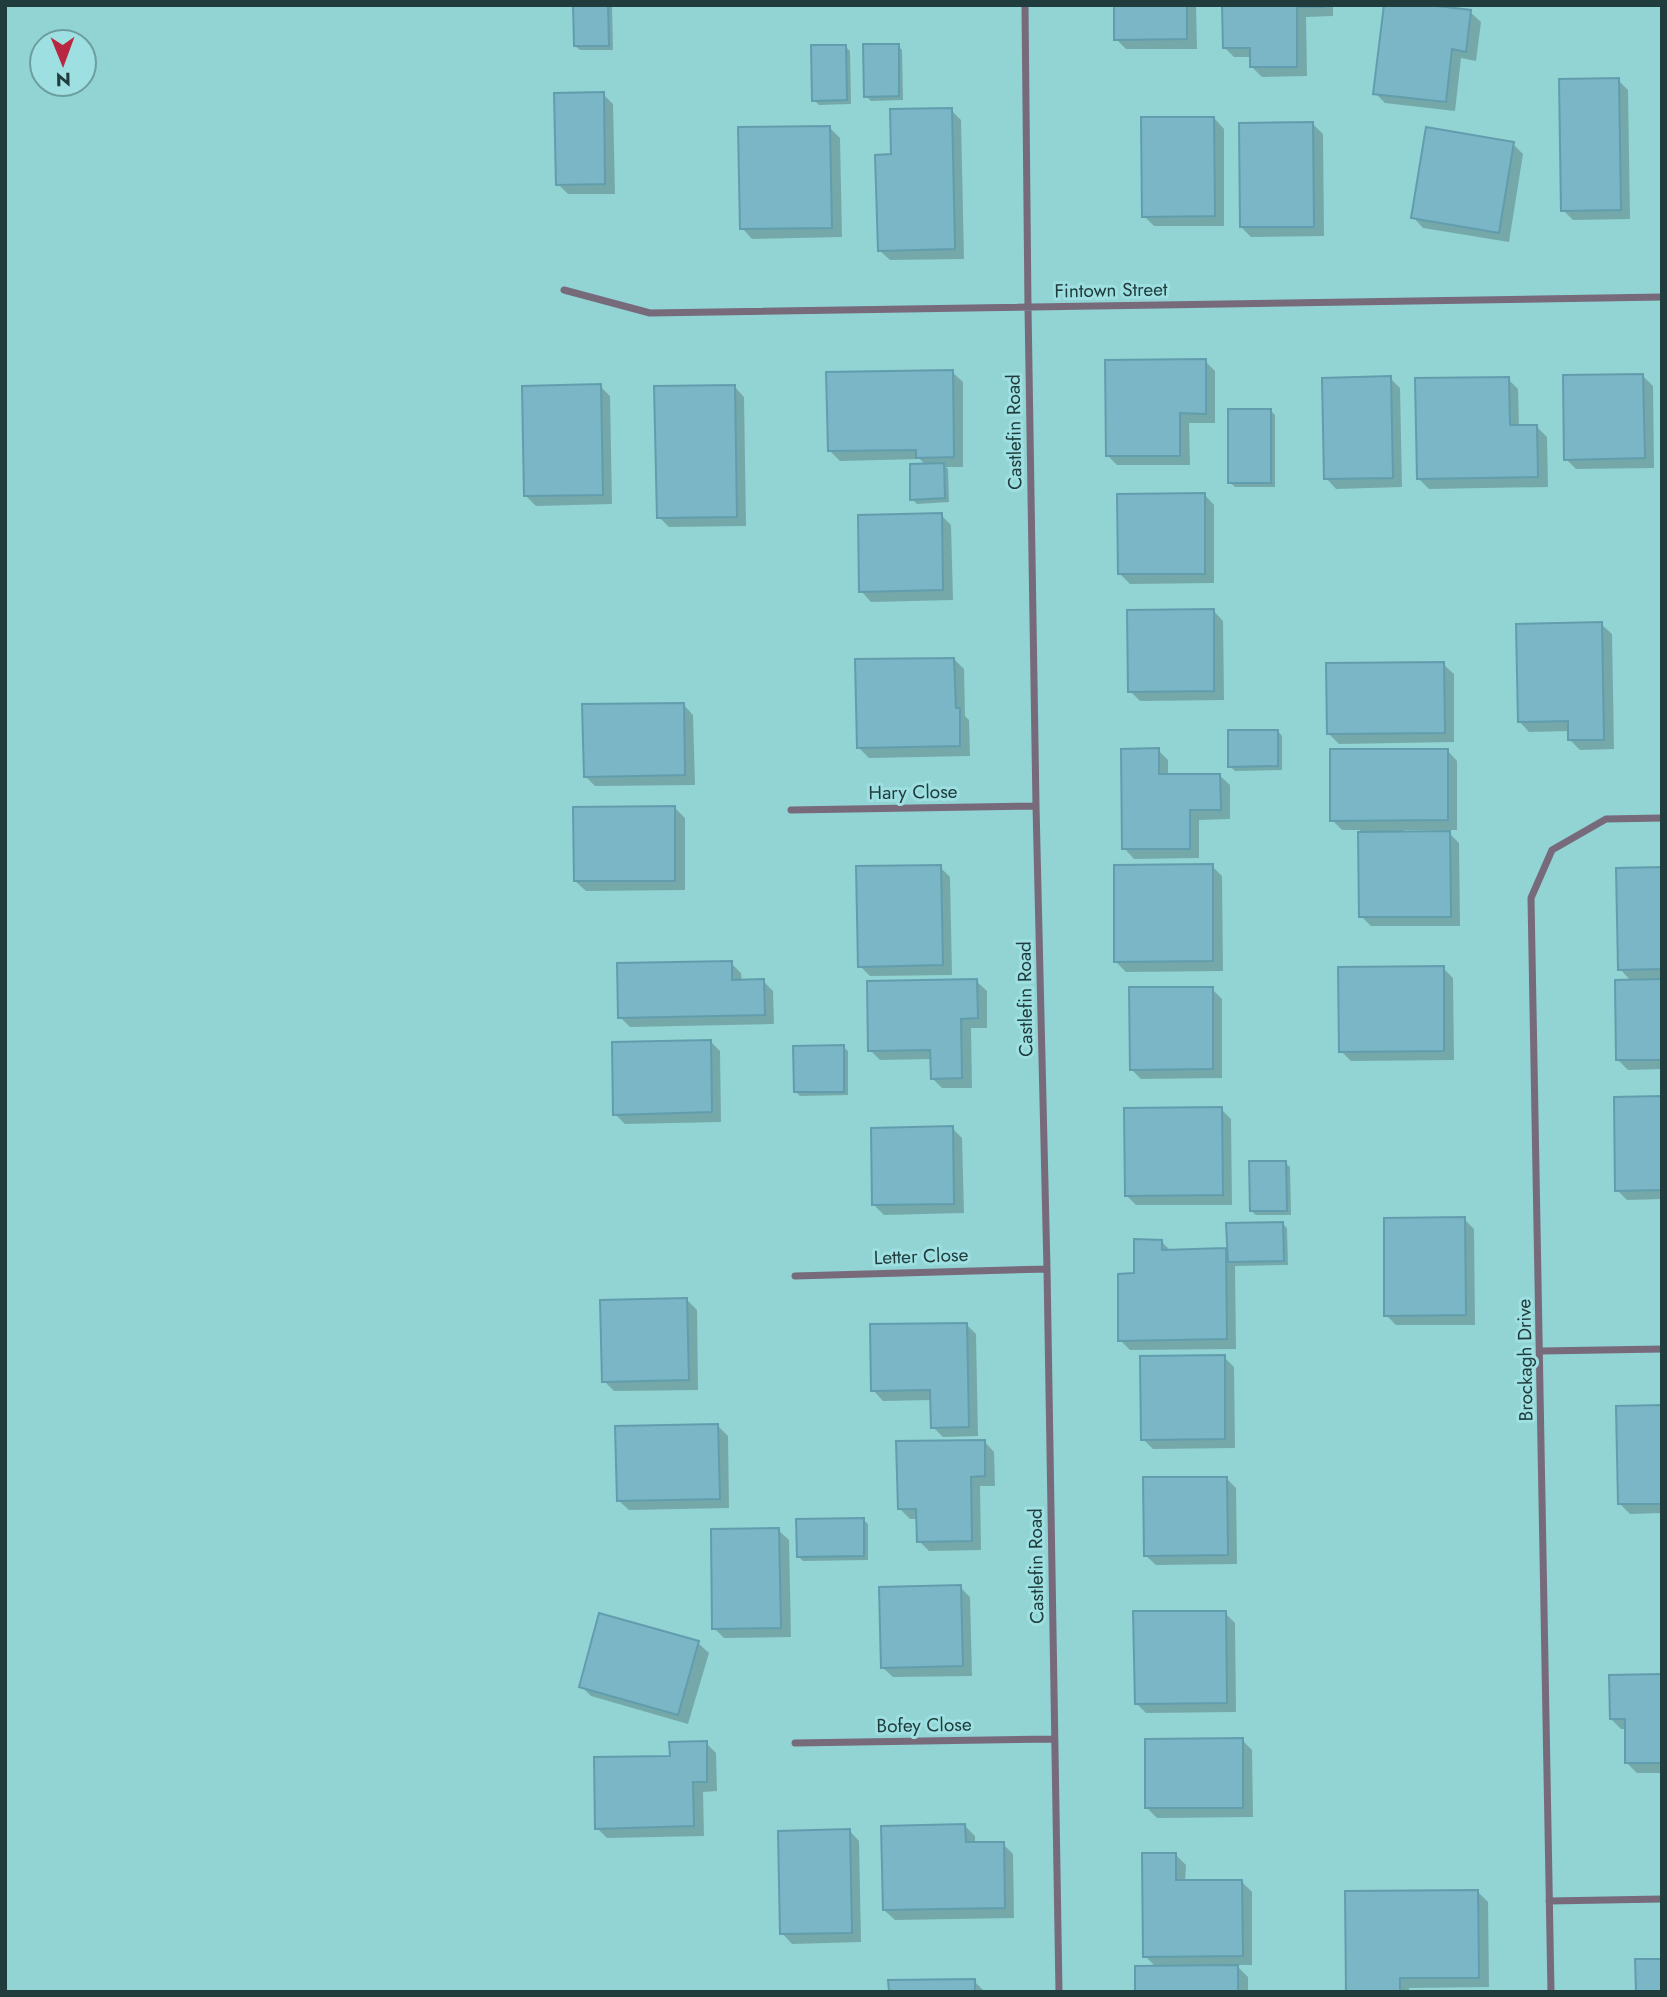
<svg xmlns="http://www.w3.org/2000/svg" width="1667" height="1997" viewBox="0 0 1667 1997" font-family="Jost,sans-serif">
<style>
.shadow{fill:#0003}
.building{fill:#7bb6c7;stroke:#629dad;stroke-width:2}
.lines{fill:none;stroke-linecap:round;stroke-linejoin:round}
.street{stroke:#766a7b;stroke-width:7}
.labels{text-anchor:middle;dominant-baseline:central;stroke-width:6;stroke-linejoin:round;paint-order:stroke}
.street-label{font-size:19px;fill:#213c3d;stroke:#9ee0e1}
</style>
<rect width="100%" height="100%" fill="#92d3d4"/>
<path class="shadow" d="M 575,5 L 612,5 L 613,50 L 580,50 L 575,46 Z
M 1115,5 L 1196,5 L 1197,49 L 1126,49 L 1116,39 Z
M 1224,5 L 1333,5 L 1333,16 L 1306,17 L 1307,76 L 1262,77 L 1252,67 L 1252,57 L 1234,57 L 1224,47 Z
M 1470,12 L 1481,22 L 1476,61 L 1461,58 L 1455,111 L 1385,103 L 1375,93 Z
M 845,46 L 850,51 L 851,104 L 819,105 L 814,100 Z
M 898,46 L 902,50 L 903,100 L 871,101 L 866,96 Z
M 1618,80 L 1628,90 L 1630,219 L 1573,220 L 1563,210 Z
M 603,94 L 613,104 L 615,194 L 568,194 L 558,184 Z
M 951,110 L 961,120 L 964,259 L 890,260 L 879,250 L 893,155 Z
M 1214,118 L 1224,129 L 1224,226 L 1154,226 L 1144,216 Z
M 1313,124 L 1323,134 L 1324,236 L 1251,237 L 1241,227 Z
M 830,128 L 840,138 L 842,237 L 752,239 L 742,228 Z
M 1513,144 L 1523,154 L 1509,242 L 1423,228 L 1413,217 Z
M 1205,361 L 1215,371 L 1215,423 L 1189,423 L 1190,465 L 1117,465 L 1107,455 Z
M 952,372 L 963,382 L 963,467 L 946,467 L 948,469 L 949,502 L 917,504 L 912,499 L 926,466 L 920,459 L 840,461 L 829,450 Z
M 1643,376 L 1653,386 L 1654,468 L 1576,469 L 1566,459 Z
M 1390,378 L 1400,388 L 1402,487 L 1336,489 L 1326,478 Z
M 1508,379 L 1518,389 L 1519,427 L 1537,427 L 1547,437 L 1548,487 L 1429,489 L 1419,479 Z
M 600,386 L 610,396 L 612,504 L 536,506 L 526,496 Z
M 734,386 L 744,397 L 746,526 L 669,527 L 659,517 Z
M 1270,410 L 1275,415 L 1275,487 L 1235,487 L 1230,482 Z
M 1204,494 L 1214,505 L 1214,583 L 1130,584 L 1120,574 Z
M 941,515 L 951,525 L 953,600 L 871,602 L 861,591 Z
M 1213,610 L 1223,621 L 1224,700 L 1140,701 L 1130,691 Z
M 1601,624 L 1612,634 L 1614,749 L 1580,750 L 1570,740 L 1570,731 L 1529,732 L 1519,721 Z
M 954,659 L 964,669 L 965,716 L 969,720 L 970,756 L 869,758 L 859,748 Z
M 1443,664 L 1454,674 L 1454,742 L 1339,744 L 1329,734 Z
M 683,704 L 693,715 L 695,785 L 595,786 L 585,776 Z
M 1278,731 L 1282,736 L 1282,770 L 1235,771 L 1230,766 Z
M 1158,750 L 1168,760 L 1168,776 L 1219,775 L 1230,785 L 1230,819 L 1199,820 L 1199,858 L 1134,859 L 1124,848 Z
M 1447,750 L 1457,761 L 1457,830 L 1404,830 L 1404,833 L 1449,833 L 1459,843 L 1460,926 L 1371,926 L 1361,916 L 1360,830 L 1342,830 L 1332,820 Z
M 675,808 L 685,818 L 685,890 L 586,891 L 575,881 Z
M 1212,866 L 1222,876 L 1223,971 L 1126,972 L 1116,962 Z
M 940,867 L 950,877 L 952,975 L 870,976 L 860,966 Z
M 1662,869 L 1662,1069 L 1628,1070 L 1618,1060 L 1632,982 L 1620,969 Z
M 731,963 L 741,973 L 742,981 L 763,981 L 773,991 L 774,1024 L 630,1027 L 620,1017 Z
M 1443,968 L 1453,978 L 1454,1060 L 1351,1061 L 1341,1051 Z
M 976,981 L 987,991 L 987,1028 L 971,1028 L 972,1088 L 942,1088 L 932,1078 L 932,1059 L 880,1060 L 870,1050 Z
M 1212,989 L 1222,999 L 1222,1078 L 1141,1079 L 1131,1069 Z
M 710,1041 L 720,1051 L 721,1122 L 625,1124 L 615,1114 Z
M 843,1047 L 848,1051 L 848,1095 L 800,1096 L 796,1092 Z
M 1662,1098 L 1662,1199 L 1627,1200 L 1617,1190 Z
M 1221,1109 L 1231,1119 L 1232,1205 L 1136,1205 L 1126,1195 Z
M 952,1128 L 962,1138 L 964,1213 L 884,1215 L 874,1205 Z
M 1285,1163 L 1290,1167 L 1291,1215 L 1256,1215 L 1251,1211 Z
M 1464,1219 L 1474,1229 L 1475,1325 L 1396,1325 L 1386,1315 Z
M 1282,1223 L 1287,1228 L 1288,1265 L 1235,1266 L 1236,1349 L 1130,1350 L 1120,1340 L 1136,1275 L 1161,1241 L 1171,1251 L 1225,1250 L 1229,1254 Z
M 687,1300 L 697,1310 L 698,1390 L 614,1391 L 604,1381 Z
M 966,1324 L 976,1334 L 978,1436 L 943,1437 L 933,1427 L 932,1400 L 883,1401 L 873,1390 Z
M 1224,1357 L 1234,1367 L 1235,1448 L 1153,1449 L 1143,1439 Z
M 1662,1407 L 1662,1513 L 1630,1514 L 1620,1504 Z
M 718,1426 L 728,1436 L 729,1508 L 629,1510 L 618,1500 Z
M 984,1441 L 994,1452 L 995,1486 L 980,1486 L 981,1550 L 929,1551 L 919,1541 L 918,1519 L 910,1519 L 900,1509 Z
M 1226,1478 L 1236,1488 L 1237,1564 L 1156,1565 L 1145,1555 Z
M 863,1519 L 868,1524 L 868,1560 L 803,1561 L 799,1557 Z
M 778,1530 L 789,1540 L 791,1637 L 724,1638 L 714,1628 Z
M 960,1587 L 970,1597 L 972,1676 L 893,1677 L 882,1667 Z
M 1225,1613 L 1235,1623 L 1236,1712 L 1146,1713 L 1136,1703 Z
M 698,1643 L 709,1653 L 688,1724 L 591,1696 L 581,1686 Z
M 1662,1676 L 1662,1773 L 1637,1773 L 1627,1763 L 1627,1729 L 1621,1729 L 1611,1719 Z
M 1242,1740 L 1252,1750 L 1253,1817 L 1157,1818 L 1147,1808 Z
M 706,1743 L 716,1753 L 717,1791 L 703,1792 L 704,1836 L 607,1838 L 597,1828 L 671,1758 Z
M 965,1826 L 975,1836 L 975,1844 L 1003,1844 L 1013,1854 L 1014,1918 L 895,1920 L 884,1910 Z
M 849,1830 L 859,1841 L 861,1942 L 792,1944 L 782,1933 Z
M 1175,1854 L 1186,1865 L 1185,1882 L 1242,1882 L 1252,1892 L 1252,1965 L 1236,1965 L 1248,1977 L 1248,1992 L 1137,1992 L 1156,1967 L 1145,1956 Z
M 1478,1892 L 1488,1902 L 1489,1987 L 1409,1988 L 1409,1992 L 1348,1992 Z
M 974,1981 L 985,1992 L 890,1992 Z"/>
<path class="building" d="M 573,5 L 608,5 L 609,46 L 574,46 Z
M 1114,5 L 1187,5 L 1187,39 L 1114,40 Z
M 1222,5 L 1324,5 L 1324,7 L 1297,7 L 1297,67 L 1250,67 L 1250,48 L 1223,48 Z
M 1384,5 L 1428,5 L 1471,10 L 1466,52 L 1452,49 L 1446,102 L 1373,94 Z
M 863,44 L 899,44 L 899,96 L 864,97 Z
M 811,45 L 846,45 L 847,100 L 812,101 Z
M 1619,78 L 1621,210 L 1561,211 L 1559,79 Z
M 604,92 L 605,184 L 556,185 L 554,93 Z
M 952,108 L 955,249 L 878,251 L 875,155 L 891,154 L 890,109 Z
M 1141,117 L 1214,117 L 1215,216 L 1142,217 Z
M 1313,122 L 1314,227 L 1240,227 L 1239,123 Z
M 830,126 L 832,228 L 740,229 L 738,127 Z
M 1426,127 L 1514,142 L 1499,233 L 1411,218 Z
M 1206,359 L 1206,414 L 1180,413 L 1180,456 L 1106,456 L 1105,360 Z
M 953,370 L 954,457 L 916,458 L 916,450 L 828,451 L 826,372 Z
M 1643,374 L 1645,458 L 1564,460 L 1563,375 Z
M 1391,376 L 1393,478 L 1324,479 L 1322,378 Z
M 1509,377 L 1510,425 L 1537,425 L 1538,477 L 1417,479 L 1415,378 Z
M 601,384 L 603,495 L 524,496 L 522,386 Z
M 735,385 L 737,517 L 657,518 L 654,386 Z
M 1228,409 L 1271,409 L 1271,483 L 1228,483 Z
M 944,463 L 945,498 L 910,500 L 910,464 Z
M 1205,493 L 1205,574 L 1118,574 L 1117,494 Z
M 942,513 L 943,590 L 859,592 L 858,515 Z
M 1214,609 L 1214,691 L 1128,692 L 1127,610 Z
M 1602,622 L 1604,740 L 1568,740 L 1568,721 L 1518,722 L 1516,624 Z
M 954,658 L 956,708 L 960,708 L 960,746 L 857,748 L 855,659 Z
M 1444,662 L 1445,733 L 1327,734 L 1326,663 Z
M 684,703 L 685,775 L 584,777 L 582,704 Z
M 1228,730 L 1278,730 L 1278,766 L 1228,767 Z
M 1159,748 L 1159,774 L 1220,774 L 1221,810 L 1190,810 L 1190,849 L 1122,849 L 1121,749 Z
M 1330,749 L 1448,749 L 1448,820 L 1330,821 Z
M 675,806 L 675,881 L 574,881 L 573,807 Z
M 1450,831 L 1451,917 L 1359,917 L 1358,832 Z
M 1213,864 L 1213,961 L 1114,962 L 1114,865 Z
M 941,865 L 943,965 L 858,967 L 856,866 Z
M 1662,867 L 1662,969 L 1618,970 L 1616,868 Z
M 732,961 L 732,980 L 764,979 L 765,1015 L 618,1018 L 617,963 Z
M 1444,966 L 1444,1051 L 1339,1052 L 1338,967 Z
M 977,979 L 978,1018 L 961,1019 L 962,1078 L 931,1079 L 930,1050 L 868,1051 L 867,981 Z
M 1662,979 L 1662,1060 L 1616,1060 L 1615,980 Z
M 1129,987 L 1213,987 L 1213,1069 L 1130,1070 Z
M 711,1040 L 712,1112 L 613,1115 L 612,1042 Z
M 844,1045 L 844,1092 L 794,1092 L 793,1046 Z
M 1662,1096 L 1662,1190 L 1615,1191 L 1614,1097 Z
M 1222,1107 L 1223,1195 L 1125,1196 L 1124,1108 Z
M 953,1126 L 954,1204 L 872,1205 L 871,1128 Z
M 1249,1161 L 1286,1161 L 1287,1211 L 1250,1211 Z
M 1465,1217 L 1466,1315 L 1384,1316 L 1384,1218 Z
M 1283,1222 L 1284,1261 L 1228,1262 L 1226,1223 Z
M 1134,1239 L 1162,1240 L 1162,1250 L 1226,1248 L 1227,1339 L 1118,1341 L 1118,1274 L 1134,1273 Z
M 687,1298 L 689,1380 L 602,1382 L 600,1300 Z
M 967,1323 L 969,1427 L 931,1428 L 930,1390 L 871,1391 L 870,1324 Z
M 1225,1355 L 1225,1439 L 1141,1440 L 1140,1356 Z
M 1662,1405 L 1662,1504 L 1618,1504 L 1616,1406 Z
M 718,1424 L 720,1499 L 617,1501 L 615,1426 Z
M 985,1440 L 985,1476 L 971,1477 L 972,1541 L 917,1542 L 916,1509 L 898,1509 L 896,1441 Z
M 1143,1477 L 1227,1477 L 1228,1555 L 1144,1556 Z
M 864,1518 L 864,1556 L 797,1557 L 796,1519 Z
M 779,1528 L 781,1628 L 712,1629 L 711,1529 Z
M 961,1585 L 963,1666 L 881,1668 L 879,1587 Z
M 1133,1611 L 1226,1611 L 1227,1703 L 1135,1704 Z
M 599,1613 L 699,1641 L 678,1715 L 579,1687 Z
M 1662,1674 L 1662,1763 L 1625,1763 L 1625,1719 L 1610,1719 L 1609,1675 Z
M 1243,1738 L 1243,1808 L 1145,1808 L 1145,1739 Z
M 707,1741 L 707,1782 L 693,1782 L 694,1826 L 595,1829 L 594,1757 L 670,1756 L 669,1742 Z
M 965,1824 L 966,1842 L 1004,1842 L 1005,1908 L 883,1910 L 881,1826 Z
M 850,1829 L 852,1933 L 780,1934 L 778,1831 Z
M 1142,1853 L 1176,1853 L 1176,1880 L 1242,1880 L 1243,1956 L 1143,1957 Z
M 1478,1890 L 1479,1978 L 1400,1978 L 1400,1992 L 1346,1992 L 1345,1891 Z
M 1635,1959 L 1662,1959 L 1662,1992 L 1636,1992 Z
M 1238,1965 L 1238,1992 L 1135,1992 L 1135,1966 Z
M 975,1979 L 975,1992 L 889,1992 L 888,1980 Z"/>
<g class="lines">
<path class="street" d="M 1025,5 L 1028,307 L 1036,806 L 1047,1269 L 1059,1992
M 564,290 L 650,313 L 1662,297
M 791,810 L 1036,806
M 795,1276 L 1047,1269
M 1541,1351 L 1662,1349
M 795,1743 L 1054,1739
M 1549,1901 L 1662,1899
M 1551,1992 L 1531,898 L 1552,850 L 1606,819 L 1662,818"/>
</g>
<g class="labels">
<g class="street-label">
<text transform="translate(1111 290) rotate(-1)">Fintown Street</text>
<text transform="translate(1014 432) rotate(-91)">Castlefin Road</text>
<text transform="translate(913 792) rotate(-1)">Hary Close</text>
<text transform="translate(1025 999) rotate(-91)">Castlefin Road</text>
<text transform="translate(921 1256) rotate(-2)">Letter Close</text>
<text transform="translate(1525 1360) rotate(-91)">Brockagh Drive</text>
<text transform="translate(1036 1566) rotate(-91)">Castlefin Road</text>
<text transform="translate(924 1725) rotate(-1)">Bofey Close</text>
</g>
</g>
<rect width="1667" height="1997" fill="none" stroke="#213c3d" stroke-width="14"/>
<g transform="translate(63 63) rotate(179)"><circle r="33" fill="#9ee0e1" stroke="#6c9e9f" stroke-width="2"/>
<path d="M0-5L12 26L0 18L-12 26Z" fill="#b8273f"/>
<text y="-10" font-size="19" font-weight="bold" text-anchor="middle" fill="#213c3d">N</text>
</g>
</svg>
